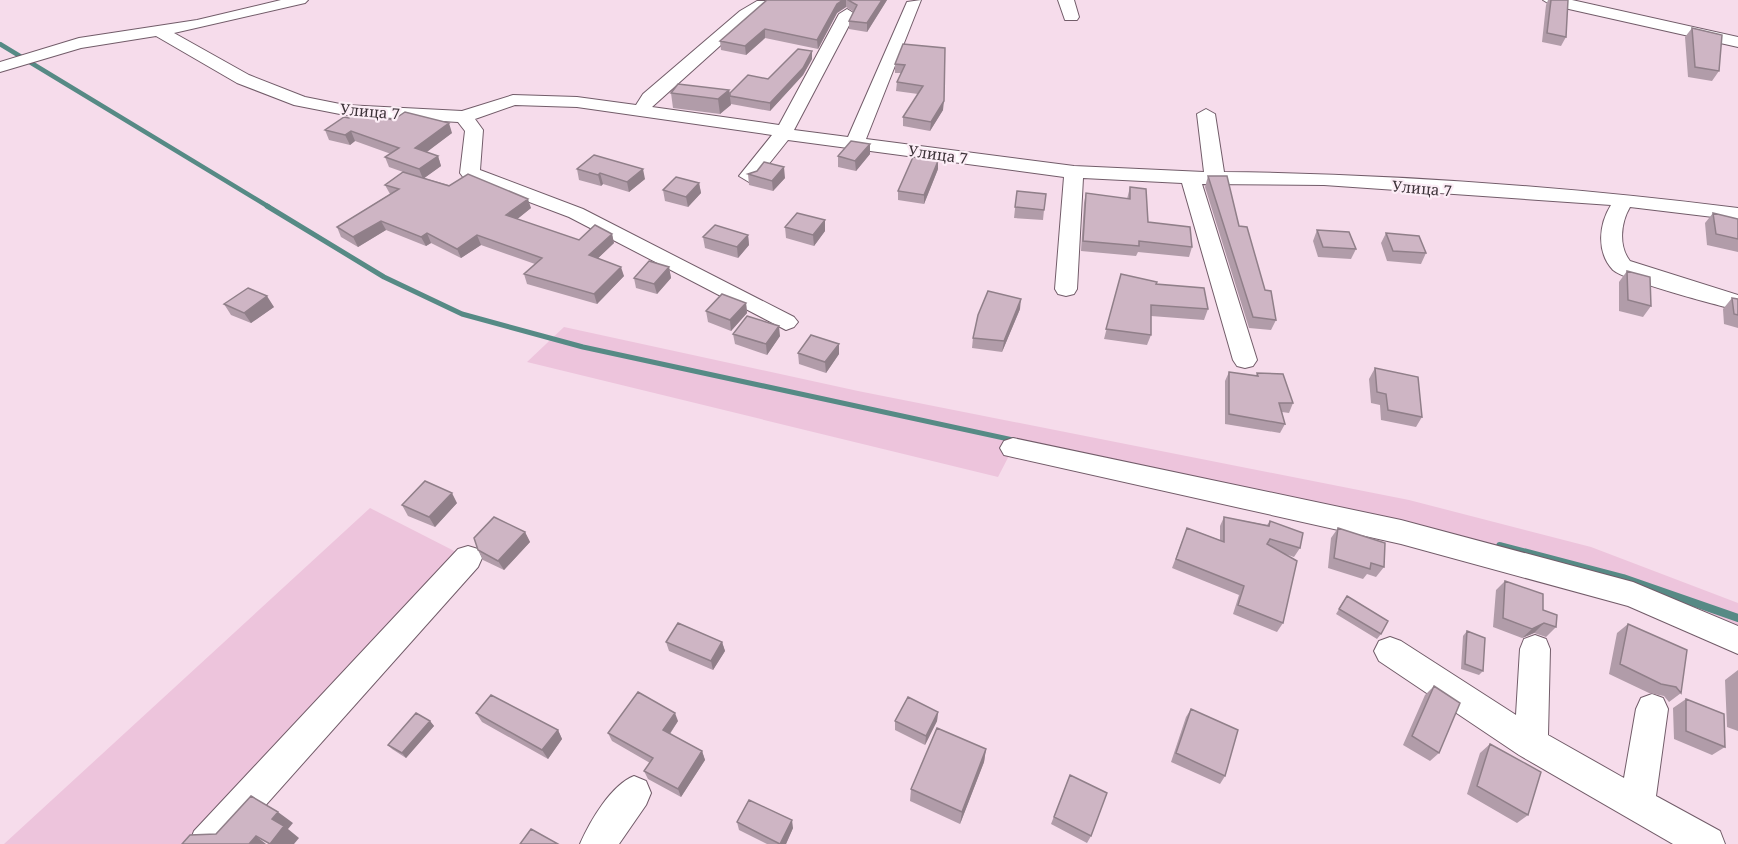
<svg xmlns="http://www.w3.org/2000/svg" width="1738" height="844" viewBox="0 0 1738 844" font-family="'Noto Serif',serif">
<style>
.green{fill:#edc4dc}
.lines{fill:none;stroke-linecap:round;stroke-linejoin:round}
.stream-far2{stroke:#568a85;stroke-width:4.5}
.stream-far1{stroke:#568a85;stroke-width:5}
.stream{stroke:#568a85;stroke-width:8}
.minor-casing{stroke:#725c69;stroke-width:2}
.minor{fill:#fff;fill-rule:evenodd}
.wall{fill:#b19ca9}
.shaded-wall{fill:#907f89}
.building{fill:#ceb5c4;stroke:#907f89;stroke-width:1.5}
.labels{text-anchor:middle;dominant-baseline:central;stroke-width:4.5;stroke-linejoin:round;paint-order:stroke}
.far-street-label{font-size:15px;fill:#3d3339;stroke:#fcedf6}
</style>
<rect width="100%" height="100%" fill="#f6dceb"/>
<path class="green" d="M 564,327 L 858,391 L 1409,500 L 1591,547 L 1738,603 L 1738,640 L 1633,595 L 1013,448 L 998,477 L 527,362 Z
M 370,508 L 468,558 L 207,844 L 4,844 Z"/>
<g class="lines">
<path class="stream-far2" d="M 0,44 L 269,207"/>
<path class="stream-far1" d="M 267,206 L 384,277 L 462,314 L 583,347 L 1018,441"/>
<path class="stream" d="M 1500,546 L 1623,578 L 1738,618"/>
<g class="minor-casing">
<path id="minor" d="M 281,0 L 308,0 L 305,3 L 174,33 L 249,75 L 305,97 L 345,105 L 462,111 L 513,95 L 577,97 L 636,105 L 643,94 L 740,11 L 757,1 L 767,1 L 770,4 L 752,17 L 652,107 L 779,125 L 839,14 L 847,9 L 855,14 L 794,130 L 848,137 L 907,2 L 921,0 L 866,139 L 1074,166 L 1204,172 L 1197,114 L 1206,109 L 1215,114 L 1224,172 C 1396,174 1568,187 1738,208 L 1738,220 L 1630,207 C 1621,222 1618,246 1630,261 L 1738,295 L 1738,310 C 1716,305 1626,281 1613,270 C 1596,252 1599,224 1611,205 L 1324,185 L 1202,184 L 1257,360 L 1253,366 L 1245,368 L 1237,366 L 1233,360 L 1182,183 L 1083,178 L 1077,289 L 1074,294 L 1066,296 L 1058,294 L 1055,289 L 1064,177 L 788,140 L 756,180 L 749,182 L 739,176 L 772,135 L 577,107 L 515,105 L 475,119 L 483,130 L 480,170 L 583,209 L 794,317 L 798,322 L 794,327 L 786,330 L 569,217 L 463,177 L 460,173 L 465,131 L 458,122 L 345,115 L 294,105 L 237,83 L 156,36 L 81,48 L 0,72 L 0,62 L 79,38 L 197,20 Z
M 1058,0 L 1074,0 L 1079,17 L 1077,20 L 1065,20 Z
M 1543,0 L 1572,0 L 1738,37 L 1738,47 L 1551,5 Z
M 1013,438 L 1401,520 L 1633,582 L 1738,626 L 1738,654 L 1628,606 L 1401,544 L 1004,455 L 1000,448 L 1004,441 Z
M 468,546 L 478,549 L 482,558 L 478,567 L 231,844 L 189,844 L 194,831 L 458,549 Z
M 1535,635 L 1546,639 L 1550,649 L 1548,735 L 1624,778 L 1636,709 L 1641,698 L 1652,694 L 1663,698 L 1668,709 L 1656,796 L 1720,831 L 1725,844 L 1673,844 L 1519,755 L 1379,661 L 1374,651 L 1379,641 L 1390,637 L 1401,641 L 1516,715 L 1520,649 L 1524,639 Z
M 634,776 L 646,781 L 651,793 L 646,805 L 619,844 L 580,844 C 590,821 611,785 634,776 Z"/>
</g>
<use href="#minor" class="minor"/>
</g>
<path class="wall" d="M 767,0 L 887,0 L 867,32 L 849,29 L 849,21 L 854,12 L 846,7 L 837,13 L 818,49 L 765,38 L 746,55 L 721,50 L 720,41 Z
M 1548,0 L 1566,0 L 1566,37 L 1561,46 L 1542,42 L 1546,5 Z
M 1692,28 L 1719,71 L 1712,81 L 1688,77 L 1685,37 Z
M 903,44 L 943,110 L 930,131 L 903,126 L 903,117 L 918,94 L 896,91 L 897,82 L 901,73 L 895,73 L 895,64 Z
M 812,59 L 803,75 L 770,111 L 731,104 L 720,114 L 673,108 L 671,93 L 729,90 L 730,93 L 768,79 Z
M 349,118 L 393,120 L 452,133 L 426,152 L 438,156 L 441,166 L 424,178 L 531,208 L 517,219 L 579,240 L 612,234 L 614,243 L 598,258 L 624,276 L 597,304 L 527,284 L 524,274 L 535,264 L 481,245 L 461,258 L 431,243 L 426,246 L 386,230 L 358,247 L 341,237 L 337,227 L 390,194 L 385,185 L 403,172 L 389,167 L 385,157 L 391,154 L 355,141 L 350,145 L 329,140 L 325,130 Z
M 870,144 L 870,154 L 856,171 L 838,167 L 838,156 Z
M 577,169 L 645,179 L 629,192 L 603,184 L 601,186 L 579,180 Z
M 938,169 L 924,204 L 898,200 L 898,191 Z
M 748,174 L 785,178 L 773,191 L 749,185 Z
M 1208,176 L 1239,226 L 1265,290 L 1276,320 L 1271,330 L 1249,328 L 1205,187 Z
M 699,183 L 701,193 L 688,207 L 665,201 L 663,190 Z
M 1130,187 L 1148,222 L 1192,247 L 1189,257 L 1138,252 L 1136,256 L 1081,251 L 1084,203 L 1086,193 L 1127,199 Z
M 1017,191 L 1044,210 L 1043,220 L 1014,218 Z
M 1713,213 L 1738,219 L 1738,252 L 1707,245 L 1705,223 Z
M 825,220 L 825,231 L 814,246 L 786,238 L 785,227 Z
M 1317,230 L 1356,249 L 1351,259 L 1318,257 L 1313,241 Z
M 1386,233 L 1426,253 L 1421,264 L 1387,261 L 1381,243 Z
M 748,235 L 749,245 L 738,258 L 705,248 L 703,237 Z
M 669,267 L 671,278 L 657,294 L 636,288 L 634,278 Z
M 1627,271 L 1651,306 L 1643,317 L 1619,311 L 1619,282 Z
M 1121,274 L 1156,284 L 1208,309 L 1204,320 L 1151,316 L 1151,335 L 1147,345 L 1104,339 Z
M 1732,298 L 1738,299 L 1738,328 L 1724,324 L 1723,309 Z
M 746,303 L 747,313 L 731,331 L 708,322 L 706,311 Z
M 224,304 L 274,307 L 251,323 L 231,315 Z
M 1020,309 L 1002,352 L 972,348 L 973,338 Z
M 733,334 L 780,336 L 767,355 L 735,344 Z
M 798,353 L 839,354 L 826,373 L 799,364 Z
M 1375,368 L 1422,417 L 1416,427 L 1381,420 L 1380,405 L 1371,403 L 1369,379 Z
M 1229,372 L 1256,376 L 1257,373 L 1293,403 L 1289,413 L 1282,412 L 1285,424 L 1280,433 L 1225,424 L 1225,381 Z
M 457,503 L 435,527 L 408,516 L 402,505 Z
M 1224,517 L 1267,525 L 1270,521 L 1300,548 L 1294,557 L 1285,554 L 1283,623 L 1277,632 L 1233,614 L 1239,595 L 1172,568 L 1187,528 L 1220,540 L 1220,526 Z
M 1338,528 L 1384,567 L 1376,577 L 1367,574 L 1363,579 L 1328,568 L 1331,538 Z
M 525,532 L 530,542 L 504,570 L 483,560 L 478,550 Z
M 1505,581 L 1543,610 L 1556,627 L 1546,637 L 1534,633 L 1522,638 L 1493,627 L 1496,590 Z
M 1347,596 L 1381,634 L 1377,639 L 1336,614 Z
M 1628,624 L 1681,693 L 1669,702 L 1664,696 L 1649,693 L 1609,674 L 1617,633 Z
M 1467,631 L 1483,671 L 1479,675 L 1461,669 L 1463,636 Z
M 666,642 L 722,642 L 725,651 L 713,670 L 669,651 Z
M 1738,670 L 1738,731 L 1727,727 L 1725,680 Z
M 1434,686 L 1439,753 L 1430,761 L 1403,745 L 1425,695 Z
M 1686,699 L 1725,747 L 1712,755 L 1674,739 L 1673,708 Z
M 1191,709 L 1225,776 L 1220,784 L 1171,762 L 1186,717 Z
M 938,712 L 937,721 L 925,745 L 895,730 L 895,721 Z
M 476,713 L 558,730 L 562,739 L 548,759 L 482,722 Z
M 430,721 L 434,726 L 406,758 L 392,749 L 388,745 Z
M 678,721 L 670,734 L 702,751 L 705,760 L 681,797 L 648,779 L 644,771 L 650,763 L 612,741 L 608,733 Z
M 1490,744 L 1528,815 L 1517,823 L 1467,794 L 1480,753 Z
M 986,749 L 984,762 L 960,824 L 910,801 L 911,789 Z
M 1070,775 L 1091,836 L 1087,843 L 1051,824 Z
M 737,822 L 793,828 L 786,844 L 767,844 L 739,830 Z"/>
<path class="shaded-wall" d="M 843,0 L 846,0 L 846,7 L 837,13 L 818,49 L 817,40 L 837,4 Z
M 882,0 L 887,0 L 867,32 L 867,23 Z
M 765,29 L 765,38 L 746,55 L 745,46 Z
M 812,51 L 812,59 L 803,75 L 770,111 L 770,103 Z
M 729,90 L 731,105 L 720,114 L 718,99 Z
M 944,101 L 943,110 L 930,131 L 931,122 Z
M 449,123 L 452,133 L 419,158 L 415,148 Z
M 351,131 L 355,141 L 350,145 L 345,135 Z
M 870,144 L 870,154 L 856,171 L 855,161 Z
M 438,156 L 441,166 L 423,179 L 419,169 Z
M 938,161 L 938,169 L 924,204 L 924,195 Z
M 784,167 L 785,178 L 773,191 L 772,181 Z
M 643,169 L 645,179 L 629,192 L 627,182 Z
M 600,173 L 603,184 L 601,186 L 598,175 Z
M 699,183 L 701,193 L 688,207 L 686,197 Z
M 528,199 L 531,208 L 510,225 L 506,215 Z
M 825,220 L 825,231 L 814,246 L 813,235 Z
M 381,221 L 386,230 L 358,247 L 353,237 Z
M 427,233 L 431,243 L 426,246 L 421,237 Z
M 612,234 L 614,243 L 592,264 L 589,255 Z
M 477,235 L 481,245 L 461,258 L 457,249 Z
M 748,235 L 749,245 L 738,258 L 737,247 Z
M 621,267 L 624,276 L 597,304 L 594,294 Z
M 669,267 L 671,278 L 657,294 L 654,284 Z
M 267,296 L 274,307 L 251,323 L 244,313 Z
M 1021,299 L 1020,309 L 1002,352 L 1004,341 Z
M 746,303 L 747,313 L 731,331 L 730,320 Z
M 779,326 L 780,336 L 767,355 L 766,344 Z
M 839,344 L 839,354 L 826,373 L 825,362 Z
M 452,493 L 457,503 L 435,527 L 429,517 Z
M 525,532 L 530,542 L 504,570 L 498,561 Z
M 1544,623 L 1534,633 L 1522,638 L 1532,629 Z
M 722,642 L 725,651 L 713,670 L 711,661 Z
M 938,712 L 937,721 L 925,745 L 926,736 Z
M 675,713 L 678,721 L 666,739 L 663,730 Z
M 430,721 L 434,726 L 406,758 L 402,753 Z
M 558,730 L 562,739 L 548,759 L 542,750 Z
M 986,749 L 984,762 L 960,824 L 962,812 Z
M 702,751 L 705,760 L 681,797 L 678,789 Z
M 278,812 L 293,823 L 288,829 L 299,838 L 294,844 L 270,844 L 272,819 Z
M 792,820 L 793,828 L 786,844 L 780,844 Z
M 256,836 L 266,844 L 249,844 Z"/>
<path class="building" d="M 767,0 L 843,0 L 837,4 L 817,40 L 765,29 L 745,46 L 720,41 Z
M 848,0 L 882,0 L 867,23 L 849,21 L 857,5 Z
M 1551,0 L 1568,0 L 1566,37 L 1547,33 Z
M 1692,28 L 1722,35 L 1719,71 L 1695,67 Z
M 903,44 L 945,48 L 944,101 L 931,122 L 903,117 L 923,86 L 897,82 L 905,65 L 895,64 Z
M 798,49 L 812,51 L 803,68 L 770,103 L 730,96 L 730,93 L 748,75 L 768,79 Z
M 678,84 L 729,90 L 718,99 L 671,93 Z
M 359,111 L 393,120 L 405,112 L 449,123 L 415,148 L 438,156 L 419,169 L 385,157 L 399,148 L 351,131 L 345,135 L 325,130 L 344,117 L 349,118 Z
M 851,141 L 870,144 L 855,161 L 838,156 Z
M 594,155 L 643,169 L 627,182 L 600,173 L 598,175 L 577,169 Z
M 913,157 L 938,161 L 924,195 L 898,191 Z
M 764,162 L 784,167 L 772,181 L 748,174 L 757,171 Z
M 403,172 L 449,186 L 468,174 L 528,199 L 506,215 L 579,240 L 595,225 L 612,234 L 589,255 L 621,267 L 594,294 L 524,274 L 542,258 L 477,235 L 457,249 L 427,233 L 421,237 L 381,221 L 353,237 L 337,227 L 399,189 L 385,185 Z
M 1208,176 L 1227,176 L 1239,226 L 1247,227 L 1265,290 L 1271,291 L 1276,320 L 1253,317 Z
M 676,177 L 699,183 L 686,197 L 663,190 Z
M 1130,187 L 1146,189 L 1148,222 L 1190,227 L 1192,247 L 1139,241 L 1139,246 L 1083,241 L 1086,193 L 1130,199 Z
M 1017,191 L 1046,194 L 1044,210 L 1015,207 Z
M 797,213 L 825,220 L 813,235 L 785,227 Z
M 1713,213 L 1738,219 L 1738,239 L 1716,234 Z
M 715,225 L 748,235 L 737,247 L 703,237 Z
M 1317,230 L 1349,232 L 1356,249 L 1323,247 Z
M 1386,233 L 1419,236 L 1426,253 L 1393,251 Z
M 649,261 L 669,267 L 654,284 L 634,278 Z
M 1627,271 L 1650,277 L 1651,306 L 1628,300 Z
M 1121,274 L 1157,282 L 1156,284 L 1204,288 L 1208,309 L 1151,305 L 1151,335 L 1106,329 Z
M 248,288 L 267,296 L 244,313 L 224,304 Z
M 988,291 L 1021,299 L 1004,341 L 973,338 L 978,315 Z
M 722,294 L 746,303 L 730,320 L 706,311 Z
M 1732,298 L 1738,299 L 1738,315 L 1734,314 Z
M 747,316 L 779,326 L 766,344 L 733,334 Z
M 811,335 L 839,344 L 825,362 L 798,353 Z
M 1375,368 L 1418,377 L 1422,417 L 1388,410 L 1386,394 L 1377,392 Z
M 1229,372 L 1258,376 L 1257,373 L 1283,374 L 1293,403 L 1279,403 L 1285,424 L 1229,414 Z
M 425,481 L 452,493 L 429,517 L 402,505 Z
M 494,517 L 525,532 L 498,561 L 478,550 L 474,538 Z
M 1224,517 L 1269,526 L 1270,521 L 1303,533 L 1300,548 L 1270,539 L 1267,544 L 1297,561 L 1283,623 L 1238,605 L 1244,586 L 1176,559 L 1187,528 L 1224,542 Z
M 1338,528 L 1385,543 L 1384,567 L 1371,563 L 1370,569 L 1334,558 Z
M 1505,581 L 1543,594 L 1543,610 L 1557,615 L 1556,627 L 1544,623 L 1532,629 L 1503,618 Z
M 1347,596 L 1388,621 L 1381,634 L 1339,609 Z
M 678,623 L 722,642 L 711,661 L 666,642 Z
M 1628,624 L 1687,650 L 1681,693 L 1676,687 L 1661,684 L 1620,664 Z
M 1467,631 L 1485,638 L 1483,671 L 1465,664 Z
M 1434,686 L 1460,703 L 1439,753 L 1412,736 Z
M 638,692 L 675,713 L 663,730 L 702,751 L 678,789 L 644,771 L 653,758 L 608,733 Z
M 491,695 L 558,730 L 542,750 L 476,713 Z
M 908,697 L 938,712 L 926,736 L 895,721 Z
M 1686,699 L 1724,714 L 1725,747 L 1686,731 Z
M 1191,709 L 1238,730 L 1225,776 L 1176,753 Z
M 416,713 L 430,721 L 402,753 L 388,745 Z
M 937,728 L 986,749 L 962,812 L 911,789 Z
M 1490,744 L 1541,772 L 1528,815 L 1477,786 Z
M 1070,775 L 1107,793 L 1091,836 L 1054,817 Z
M 251,796 L 278,812 L 272,819 L 284,826 L 270,844 L 256,836 L 249,844 L 182,844 L 190,835 L 216,834 Z
M 749,800 L 792,820 L 780,844 L 737,822 Z
M 531,829 L 558,844 L 520,844 Z"/>
<g class="labels">
<g class="far-street-label">
<text transform="translate(370 111) rotate(5)">Улица 7</text>
<text transform="translate(938 154) rotate(8)">Улица 7</text>
<text transform="translate(1422 188) rotate(5)">Улица 7</text>
</g>
</g>
</svg>
